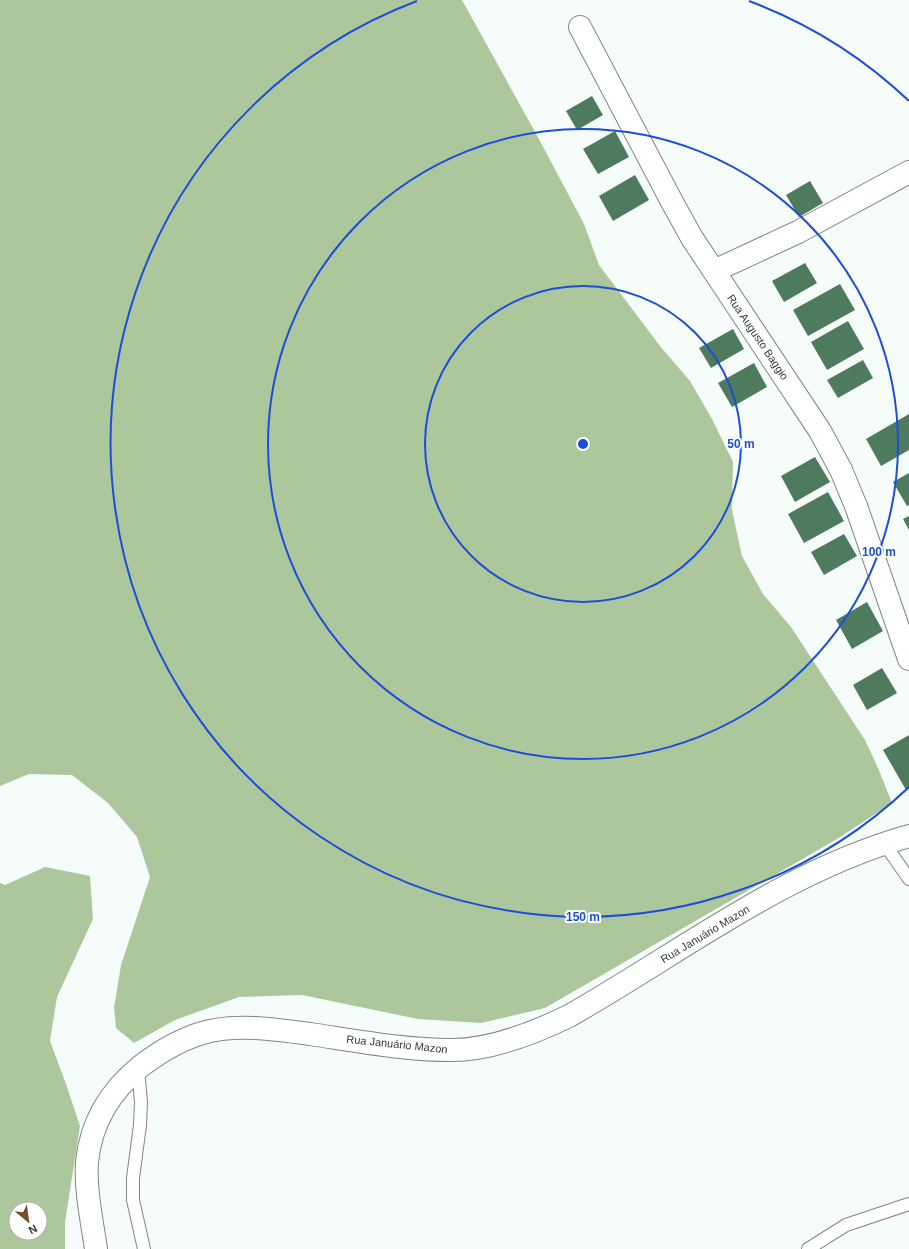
<svg xmlns="http://www.w3.org/2000/svg" width="909" height="1249" viewBox="0 0 909 1249" font-family="Arial,sans-serif">
<style>
.forest{fill:#adc79c;fill-rule:evenodd}
.building{fill:#4e7a5e}
.lines{fill:none;stroke-linecap:round;stroke-linejoin:round}
.service-casing{stroke:#808785;stroke-width:14}
.minor-casing{stroke:#808785;stroke-width:24}
.tertiary-casing{stroke:#808785;stroke-width:24}
.service{stroke:#fff;stroke-width:12}
.minor{stroke:#fff;stroke-width:22}
.tertiary{stroke:#fff;stroke-width:22}
.ring{fill:none;stroke:#1d4ed8;stroke-width:2}
.labels{text-anchor:middle;dominant-baseline:central;stroke-width:4;stroke-linejoin:round;paint-order:stroke}
.street-label{font-size:11px;fill:#363938;stroke:#fff}
.centre{fill:#1d4ed8;stroke:#fff;stroke-width:2}
.ring-label{font-size:12px;text-anchor:middle;font-weight:bold;fill:#1d4ed8;stroke:#fff;stroke-width:4;stroke-linejoin:round;paint-order:stroke}
</style>
<rect width="100%" height="100%" fill="#f5fcfa"/>
<path class="forest" d="M 0,0 L 462,0 L 540,141 L 584,224 L 599,265 L 660,346 L 690,381 L 712,419 L 733,462 L 732,510 L 742,556 L 763,594 L 791,627 L 865,740 L 878,768 L 892,803 L 837,839 L 545,1008 L 481,1023 L 418,1019 L 302,995 L 239,997 L 175,1020 L 134,1043 L 116,1028 L 114,1008 L 121,965 L 150,877 L 137,837 L 108,803 L 72,775 L 29,774 L 0,786 Z
M 45,867 L 90,876 L 93,919 L 57,997 L 50,1041 L 66,1084 L 80,1126 L 65,1222 L 65,1249 L 0,1249 L 0,883 L 5,885 ZM 16,1209 L 40,1209 L 40,1233 L 16,1233 Z"/>
<path class="building" d="M 592,96 L 603,115 L 577,130 L 566,111 Z
M 615,131 L 629,157 L 598,174 L 583,149 Z
M 635,175 L 649,200 L 613,221 L 599,196 Z
M 810,181 L 823,203 L 799,217 L 786,195 Z
M 805,263 L 817,283 L 784,302 L 772,281 Z
M 840,284 L 855,310 L 808,336 L 793,310 Z
M 848,321 L 864,349 L 827,370 L 811,342 Z
M 733,329 L 744,349 L 711,368 L 699,348 Z
M 863,360 L 873,378 L 838,398 L 827,380 Z
M 754,363 L 767,387 L 732,407 L 718,383 Z
M 909,414 L 909,450 L 881,466 L 866,439 Z
M 815,457 L 830,482 L 795,502 L 781,476 Z
M 909,473 L 909,505 L 907,506 L 893,482 Z
M 828,492 L 844,521 L 804,543 L 788,514 Z
M 909,516 L 909,530 L 903,519 Z
M 844,534 L 857,556 L 824,575 L 811,552 Z
M 867,602 L 883,631 L 852,649 L 836,620 Z
M 882,668 L 897,693 L 867,710 L 853,685 Z
M 909,735 L 909,789 L 906,790 L 883,750 Z"/>
<g class="lines">
<g class="service-casing">
<path id="service" d="M 884,843 L 909,879
M 138,1069 L 141,1102 L 140,1125 L 133,1178 L 133,1200 L 144,1249
M 808,1249 L 846,1225 L 909,1204"/>
</g>
<g class="minor-casing">
<path id="minor" d="M 580,27 L 671,200 L 692,238 L 820,431 L 841,470 L 856,506 L 909,659
M 714,271 L 798,232 L 909,172"/>
</g>
<g class="tertiary-casing">
<path id="tertiary" d="M 96,1249 C 92,1222 85,1188 87,1162 C 91,1122 110,1091 141,1066 C 162,1050 184,1037 210,1031 C 242,1024 278,1030 310,1034 C 357,1041 404,1050 452,1050 C 492,1050 534,1033 569,1016 C 680,953 784,871 909,836"/>
</g>
<use href="#service" class="service"/>
<use href="#minor" class="minor"/>
<use href="#tertiary" class="tertiary"/>
</g>
<g class="ring">
<circle cx="583" cy="444" r="158"/>
<circle cx="583" cy="444" r="315"/>
<path d="M909 787A473 473 0 1 1 417 1M749 1A473 473 0 0 1 909 101"/>
</g>
<g class="labels">
<g class="street-label">
<text transform="translate(758 337) rotate(56)">Rua Augusto Baggio</text>
<text transform="translate(705 934) rotate(-31)">Rua Januário Mazon</text>
<text transform="translate(397 1044) rotate(6)">Rua Januário Mazon</text>
</g>
</g>
<circle cx="583" cy="444" r="6" class="centre"/>
<g class="ring-label">
<text x="741" y="448">50 m</text>
<text x="879" y="556">100 m</text>
<text x="583" y="921">150 m</text>
</g>
<g transform="translate(28 1221) rotate(151)"><circle r="19" fill="#ffffff" stroke="#afb0af"/>
<path d="M0-3L7 15L0 10L-7 15Z" fill="#744f2a"/>
<text y="-6" font-size="11" font-weight="bold" text-anchor="middle" fill="#363938">N</text>
</g>
</svg>
